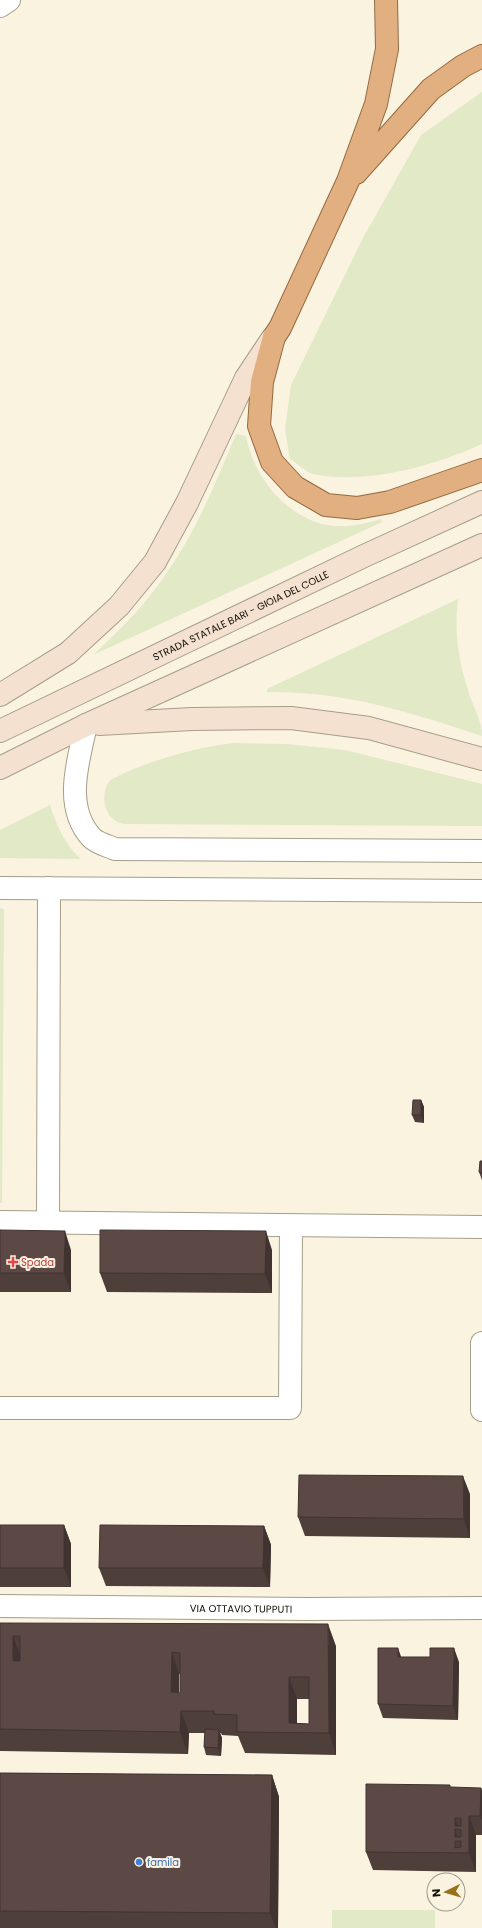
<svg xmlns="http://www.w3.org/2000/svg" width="482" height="1928" viewBox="0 0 482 1928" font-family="Poppins,sans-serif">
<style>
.green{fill:#e1e9c6}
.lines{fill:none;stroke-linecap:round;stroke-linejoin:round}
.minor-casing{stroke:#a49e8b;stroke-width:24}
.secondary-casing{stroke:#a49e8b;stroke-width:24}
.trunk-casing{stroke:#946a41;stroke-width:24}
.minor{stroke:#fff;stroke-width:22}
.secondary{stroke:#f4e1cf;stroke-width:22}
.trunk{stroke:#e2af80;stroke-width:22}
.wall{fill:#4f3f3b;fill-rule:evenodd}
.shaded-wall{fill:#403330}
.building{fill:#5c4945;stroke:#403330;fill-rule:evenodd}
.health-dot{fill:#e0444e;stroke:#faf3e0;stroke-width:1.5}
.shop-dot{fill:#3f7fe0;stroke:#faf3e0;stroke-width:1.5}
.labels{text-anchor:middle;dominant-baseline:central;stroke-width:4;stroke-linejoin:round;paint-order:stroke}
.street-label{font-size:10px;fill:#110f08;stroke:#faf3e0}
.health-label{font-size:10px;fill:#be3a42;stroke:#faf3e0;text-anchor:start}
.shop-label{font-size:10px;fill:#366cbe;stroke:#faf3e0;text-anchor:start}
</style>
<rect width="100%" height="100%" fill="#faf3e0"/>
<path class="green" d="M 482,92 L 482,444 C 434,466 366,485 313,474 C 306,472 297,463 290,459 L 285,429 L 291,385 L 363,238 L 421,135 Z
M 236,434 L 246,436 C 254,482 297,531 348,526 C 359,525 370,522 381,519 L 382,522 L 93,655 C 121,629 149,601 170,568 C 198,527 217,480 236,434 Z
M 458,599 C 454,631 458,659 468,690 C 472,705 482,720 482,736 C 410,712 344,691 267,692 L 267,689 Z
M 234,743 L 287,744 L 345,750 L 482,784 L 482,826 L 124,824 C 104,821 99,794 110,780 C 144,762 196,747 234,743 Z
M 50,805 C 57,826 64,844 81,859 L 0,858 L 0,830 Z
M 0,908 L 4,909 L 2,1203 L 0,1203 Z
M 332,1910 L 435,1910 L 435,1928 L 332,1928 Z"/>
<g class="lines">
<g class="minor-casing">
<g id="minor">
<path d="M 0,6 L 9,0"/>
<path d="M 86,725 C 78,762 63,807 92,838 C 97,843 108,846 115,849 L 482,851"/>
<path d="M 0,888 L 482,891"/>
<path d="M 0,1222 L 482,1227"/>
<path d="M 48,1222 L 49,888"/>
<path d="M 482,1343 L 482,1410"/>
<path d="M 0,1408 L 290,1408 L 291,1226"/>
<path id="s1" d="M 0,1606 L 307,1609 L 482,1608"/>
</g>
</g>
<g class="secondary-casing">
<g id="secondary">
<path d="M 0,695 L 68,653 L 119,606 L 155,562 L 187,503 L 246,378 L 272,339"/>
<path d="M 99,724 L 192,719 L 291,718 L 369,728 L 482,759"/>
<path id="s2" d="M 0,731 L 364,556 L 482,502"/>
<path d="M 0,768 L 86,725 L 482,545"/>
</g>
</g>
<g class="trunk-casing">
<path id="trunk" d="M 386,0 L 387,49 L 376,104 L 348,181 L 280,328 L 274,337 L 262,382 L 259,426 L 272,462 L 295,487 L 326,505 L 357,508 L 390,502 L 482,470
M 356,173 L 431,89 L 463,66 L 482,56"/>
</g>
<use href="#minor" class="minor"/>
<use href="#secondary" class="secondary"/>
<use href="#trunk" class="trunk"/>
</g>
<path class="wall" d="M 421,1100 L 424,1107 L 424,1123 L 415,1122 L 412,1115 Z
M 482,1161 L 482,1180 L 479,1172 Z
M 0,1230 L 71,1250 L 71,1292 L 0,1292 Z
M 272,1250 L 272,1293 L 107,1292 L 100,1273 Z
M 470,1494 L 470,1538 L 305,1536 L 298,1517 Z
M 0,1525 L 64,1525 L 71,1544 L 71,1587 L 0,1587 Z
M 264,1526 L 271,1545 L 270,1587 L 106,1586 L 99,1568 Z
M 0,1623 L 336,1646 L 336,1755 L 245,1753 L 238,1736 L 222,1735 L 221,1733 L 220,1733 L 222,1738 L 221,1756 L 206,1755 L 204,1747 L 205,1733 L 189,1733 L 188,1754 L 0,1751 ZM 179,1674 L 180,1674 L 180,1693 L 179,1693 ZM 297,1699 L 309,1699 L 309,1724 L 297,1723 Z
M 401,1657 L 459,1662 L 458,1720 L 383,1718 L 378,1704 Z
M 0,1773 L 272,1775 L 279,1797 L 278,1928 L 0,1928 Z
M 451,1787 L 482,1790 L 482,1835 L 476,1835 L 476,1872 L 373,1870 L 366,1852 Z"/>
<path class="shaded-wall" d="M 421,1100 L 424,1107 L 424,1123 L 421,1115 Z
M 65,1231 L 71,1250 L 71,1292 L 64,1273 Z
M 266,1231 L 272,1250 L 272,1293 L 265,1274 Z
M 463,1476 L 470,1494 L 470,1538 L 464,1519 Z
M 64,1525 L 71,1544 L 71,1587 L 64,1568 Z
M 264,1526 L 271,1545 L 270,1587 L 263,1568 Z
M 328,1624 L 336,1646 L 336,1755 L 329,1733 Z
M 13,1636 L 21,1658 L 21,1682 L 13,1661 Z
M 398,1648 L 403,1662 L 398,1657 Z
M 454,1648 L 459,1662 L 458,1720 L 453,1706 Z
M 172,1652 L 179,1674 L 179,1714 L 171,1692 Z
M 289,1677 L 297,1699 L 297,1733 L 289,1723 Z
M 181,1711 L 189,1733 L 188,1754 L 180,1732 Z
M 219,1730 L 222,1738 L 221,1756 L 218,1748 Z
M 272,1775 L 279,1797 L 278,1928 L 276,1928 L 270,1913 Z
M 481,1788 L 482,1790 L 482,1820 L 480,1816 Z
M 469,1816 L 476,1835 L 476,1872 L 469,1853 Z
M 455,1818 L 459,1830 L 455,1826 Z
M 455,1829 L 459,1841 L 455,1837 Z"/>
<path class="building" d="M 413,1100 L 421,1100 L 421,1115 L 412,1115 Z
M 480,1161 L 482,1161 L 482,1173 L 479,1172 Z
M 0,1230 L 65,1231 L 64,1273 L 0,1273 Z
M 100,1230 L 266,1231 L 265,1274 L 100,1273 Z
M 299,1475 L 463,1476 L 464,1519 L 298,1517 Z
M 0,1525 L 64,1525 L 64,1568 L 0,1568 Z
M 100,1525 L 264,1526 L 263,1568 L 99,1568 Z
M 0,1623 L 328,1624 L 329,1733 L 237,1732 L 237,1715 L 214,1714 L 214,1711 L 181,1711 L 180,1732 L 0,1729 ZM 13,1636 L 20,1636 L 20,1661 L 13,1661 ZM 172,1652 L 180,1653 L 180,1693 L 171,1692 ZM 289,1677 L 309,1677 L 309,1724 L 289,1723 Z
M 378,1648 L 398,1648 L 398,1657 L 430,1657 L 430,1648 L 454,1648 L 453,1706 L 378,1704 Z
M 205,1729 L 219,1730 L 218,1748 L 204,1747 Z
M 0,1773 L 272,1775 L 270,1913 L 0,1911 Z
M 366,1784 L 450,1785 L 450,1787 L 481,1788 L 480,1816 L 469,1816 L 469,1853 L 366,1852 ZM 455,1818 L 461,1818 L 461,1826 L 455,1826 ZM 455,1829 L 461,1830 L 461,1837 L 455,1837 ZM 455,1841 L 461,1841 L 461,1847 L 455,1848 Z"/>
<path class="health-dot" d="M11 1256h4v4h4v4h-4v4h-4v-4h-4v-4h4z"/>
<circle class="shop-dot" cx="139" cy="1862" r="4"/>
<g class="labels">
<g class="street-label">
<text stroke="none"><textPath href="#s2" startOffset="267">STRADA STATALE BARI - GIOIA DEL COLLE</textPath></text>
<text stroke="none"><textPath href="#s1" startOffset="241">VIA OTTAVIO TUPPUTI</textPath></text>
</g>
<g class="health-label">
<text x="21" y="1262">Spada</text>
</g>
<g class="shop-label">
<text x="147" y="1862">famila</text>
</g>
</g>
<g transform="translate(446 1892) rotate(265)"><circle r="19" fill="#faf3e0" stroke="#9d988a"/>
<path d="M0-3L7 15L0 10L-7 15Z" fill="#98701c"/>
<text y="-6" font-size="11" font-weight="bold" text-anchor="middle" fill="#110f08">N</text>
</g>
</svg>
